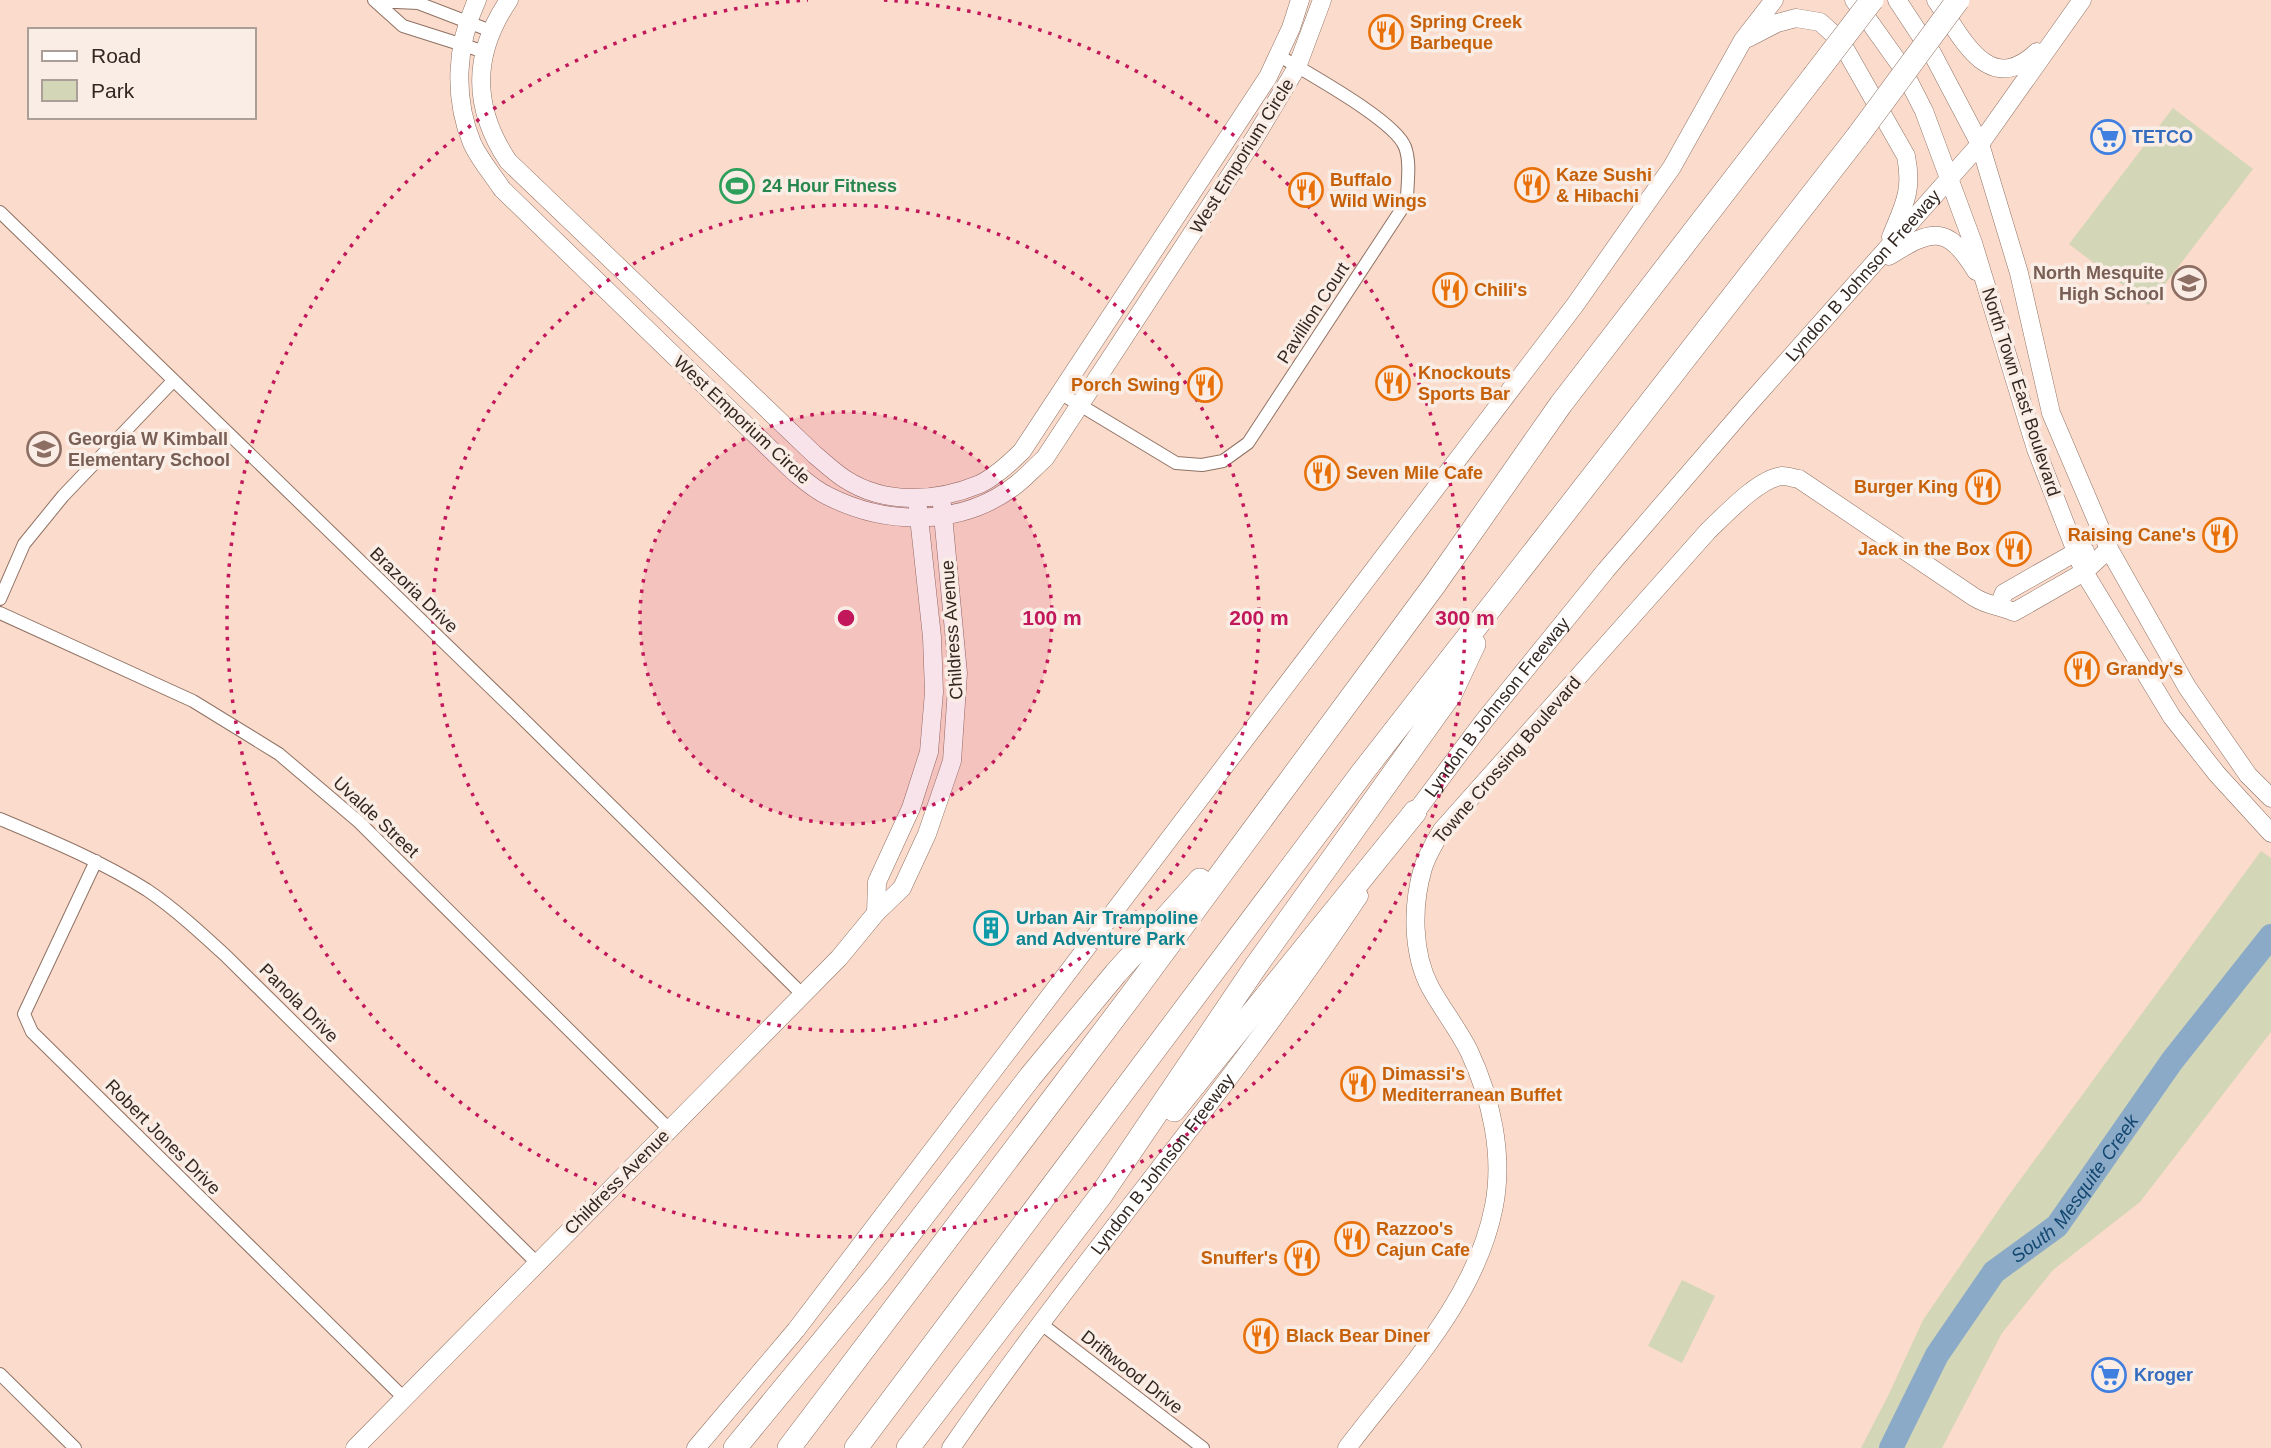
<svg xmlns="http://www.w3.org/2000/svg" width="2271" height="1448" viewBox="0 0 2271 1448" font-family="Arial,sans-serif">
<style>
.green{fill:#d3d6b7}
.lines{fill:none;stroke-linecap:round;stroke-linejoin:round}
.river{stroke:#8aaac8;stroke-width:24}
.street-casing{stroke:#8f7264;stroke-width:14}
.secondary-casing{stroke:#8f7264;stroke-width:19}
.highway-casing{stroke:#8f7264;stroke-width:24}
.street{stroke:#fff;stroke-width:12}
.secondary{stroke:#fff;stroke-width:18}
.highway{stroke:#fff;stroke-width:23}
.highway-bridge-casing{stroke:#8f7264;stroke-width:24;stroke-linecap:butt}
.highway-bridge{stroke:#fff;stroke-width:23}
.ring{fill:none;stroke:#c2185b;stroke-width:3.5;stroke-dasharray:3.5 7}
.labels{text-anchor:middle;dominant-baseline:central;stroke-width:7;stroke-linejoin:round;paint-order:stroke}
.food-label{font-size:18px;font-weight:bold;fill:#c56008;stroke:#faede6;text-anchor:start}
.shop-label{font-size:18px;font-weight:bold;fill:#366cbe;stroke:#faede6;text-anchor:start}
.street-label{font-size:18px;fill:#332721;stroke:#faede6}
.leisure-label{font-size:18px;font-weight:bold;fill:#27864d;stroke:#faede6;text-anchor:start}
.education-label{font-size:18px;font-weight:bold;fill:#785e54;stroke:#faede6;text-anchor:end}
.culture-label{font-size:18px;font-weight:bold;fill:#0d838f;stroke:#faede6;text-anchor:start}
.water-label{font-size:19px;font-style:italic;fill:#13476f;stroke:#faede6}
.centre{fill:#c2185b;stroke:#faede6;stroke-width:3.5}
.ring-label{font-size:21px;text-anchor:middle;font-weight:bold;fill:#c2185b;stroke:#faede6;stroke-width:7;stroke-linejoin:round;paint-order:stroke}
</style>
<rect width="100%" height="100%" fill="#fbdbcb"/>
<path class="green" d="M 2173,108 L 2253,169 L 2149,305 L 2069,244 Z
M 2261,851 L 2271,858 L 2271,1032 L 2140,1202 L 2053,1270 L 2002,1333 L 1942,1448 L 1861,1448 L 1888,1396 L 1923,1320 L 2006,1199 Z
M 1682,1280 L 1715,1296 L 1682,1363 L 1648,1346 Z"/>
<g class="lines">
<path class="river" id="s1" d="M 1891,1448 L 1937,1355 L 1994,1272 L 2057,1226 L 2172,1061 L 2271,936"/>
<g class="street-casing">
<path id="street" d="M 374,0 L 403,26 L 485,52
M 376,1 L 418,3 L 491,31
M 0,212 L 520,716 L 802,994
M 1060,393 L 1176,463 L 1202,465 L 1223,461 L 1248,443 L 1407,201 C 1407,184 1411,163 1405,147 C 1395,120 1305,72 1278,55
M 0,599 L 24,544 L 63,496 L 173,381
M 0,613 L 193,701 L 279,754 L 359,822 L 669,1129
M 0,819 C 50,840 101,861 147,890 C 175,909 201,933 226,956 L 537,1263
M 96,861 L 24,1014 L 32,1032 L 404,1398
M 1040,1323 L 1203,1448
M 0,1374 L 75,1448"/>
</g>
<g class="secondary-casing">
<g id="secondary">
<path d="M 477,0 C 456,45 453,97 472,143 C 479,159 493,175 502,189 L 793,471 C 804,480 815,490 828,496 C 887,526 963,527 1017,484 C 1027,476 1035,467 1045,458 L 1254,139 L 1297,67 L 1322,0"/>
<path d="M 509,0 C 472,54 472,107 508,161 L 815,455 C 825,463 834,472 845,479 C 885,505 937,502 980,484 C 996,476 1010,463 1022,451 L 1268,77 L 1291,28 L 1300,0"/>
<path d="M 1854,0 L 1901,66 L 1924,111 L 1973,243 L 2036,449 L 2084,572 L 2172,717 L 2217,774 L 2271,833"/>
<path d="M 1897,0 L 1932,53 L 1980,144 L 2019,273 L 2051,413 L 2109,549 L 2187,687 L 2248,775 L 2271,798"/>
<path d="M 1936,0 C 1962,37 1988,98 2037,52"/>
<path d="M 1748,38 L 1777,23 L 1796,18 L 1820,22 L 1840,40 L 1906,156 C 1913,191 1904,205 1891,237"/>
<path d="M 1889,256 C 1932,229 1947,224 1976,271"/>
<path d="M 1999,605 L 2004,593 L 2076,552 L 2085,551"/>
<path id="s2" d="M 1409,821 L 1483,722 L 1606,570 L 1748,405 L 1980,144 L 2082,0"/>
<path d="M 876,913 L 877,882 L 911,808 L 929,752 L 934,692 L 932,637 L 918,508"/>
<path d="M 355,1448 L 839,958 L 876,913 L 902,888 L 927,834 L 952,761 L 958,673 L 942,505"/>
<path d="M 696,1448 L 796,1330 L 1575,305 L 1672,167 L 1743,40 L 1774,0"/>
<path id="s3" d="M 951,1448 C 1081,1259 1232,1087 1359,896"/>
<path d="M 1347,1448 C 1403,1374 1476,1300 1494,1206 C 1504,1154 1491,1098 1469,1051 C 1458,1029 1442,1009 1430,987 C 1412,953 1412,905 1423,868 C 1427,855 1435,842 1442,830 L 1708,531 C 1725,515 1759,478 1782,476 C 1787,476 1793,478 1799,479 L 1974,597 C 1986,605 2000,606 2014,612 L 2084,572 L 2109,549"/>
</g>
</g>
<g class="highway-casing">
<path id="highway" d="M 1174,1110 L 1415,812
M 735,1448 L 879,1273 L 1030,1077 L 1116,973 L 1200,880
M 789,1448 L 1136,989 L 1435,584 L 1561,404 L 1813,77
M 856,1448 L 1362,773 L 1857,137
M 908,1448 L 1101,1195 L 1256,966 L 1451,693 L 1474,644"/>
</g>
<use href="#street" class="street"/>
<use href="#secondary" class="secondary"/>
<use href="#highway" class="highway"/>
<g class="highway-bridge-casing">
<path id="highway-bridge" d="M 1813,77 L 1872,0
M 1857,137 L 1958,0"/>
</g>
<use href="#highway-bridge" class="highway-bridge"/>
</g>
<circle cx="846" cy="618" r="206" fill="#c2185b" fill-opacity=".12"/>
<g class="ring">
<circle cx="846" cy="618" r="206"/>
<circle cx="846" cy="618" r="413"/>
<path d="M884 0A619 619 0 1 1 808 0"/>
</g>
<defs>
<g id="restaurant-ring" transform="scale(1.75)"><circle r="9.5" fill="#faede6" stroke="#e8710a" stroke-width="1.5"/><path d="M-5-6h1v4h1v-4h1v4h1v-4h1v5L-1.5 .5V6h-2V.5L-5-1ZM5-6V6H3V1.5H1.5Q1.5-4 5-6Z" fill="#e8710a"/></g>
<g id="supermarket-ring" transform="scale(1.75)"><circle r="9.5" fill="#faede6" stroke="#3f7fe0" stroke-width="1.5"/><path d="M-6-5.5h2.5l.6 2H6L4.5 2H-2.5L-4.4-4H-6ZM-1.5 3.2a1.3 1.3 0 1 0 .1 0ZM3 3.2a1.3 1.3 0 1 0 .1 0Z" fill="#3f7fe0"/></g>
<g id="stadium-ring" transform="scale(1.75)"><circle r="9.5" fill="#faede6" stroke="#2e9e5b" stroke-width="1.5"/><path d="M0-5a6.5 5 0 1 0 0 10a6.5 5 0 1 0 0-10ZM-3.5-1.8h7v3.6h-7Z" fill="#2e9e5b"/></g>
<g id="school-ring" transform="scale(1.75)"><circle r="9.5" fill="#faede6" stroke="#8d6e63" stroke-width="1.5"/><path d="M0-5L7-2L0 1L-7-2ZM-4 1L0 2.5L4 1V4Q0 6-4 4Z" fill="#8d6e63"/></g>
<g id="building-ring" transform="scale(1.75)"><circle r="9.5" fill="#faede6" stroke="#0f9aa8" stroke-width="1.5"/><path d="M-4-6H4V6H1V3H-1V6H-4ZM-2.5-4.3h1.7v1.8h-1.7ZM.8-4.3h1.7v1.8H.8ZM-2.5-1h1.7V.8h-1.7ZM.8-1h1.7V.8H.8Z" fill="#0f9aa8"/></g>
</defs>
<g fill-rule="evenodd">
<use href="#restaurant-ring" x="1386" y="32"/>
<use href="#supermarket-ring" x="2108" y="137"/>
<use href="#restaurant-ring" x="1532" y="185"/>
<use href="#stadium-ring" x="737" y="186"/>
<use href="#restaurant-ring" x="1306" y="190"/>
<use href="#school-ring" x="2189" y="283"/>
<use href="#restaurant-ring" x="1450" y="290"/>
<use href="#restaurant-ring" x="1393" y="383"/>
<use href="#restaurant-ring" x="1205" y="385"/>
<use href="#school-ring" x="44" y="449"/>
<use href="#restaurant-ring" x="1322" y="473"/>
<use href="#restaurant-ring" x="1983" y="487"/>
<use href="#restaurant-ring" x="2220" y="535"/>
<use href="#restaurant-ring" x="2014" y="549"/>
<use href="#restaurant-ring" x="2082" y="669"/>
<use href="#building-ring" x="991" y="928"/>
<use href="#restaurant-ring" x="1358" y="1084"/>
<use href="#restaurant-ring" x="1352" y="1239"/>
<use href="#restaurant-ring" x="1302" y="1258"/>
<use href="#restaurant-ring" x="1261" y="1336"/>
<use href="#supermarket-ring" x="2109" y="1375"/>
</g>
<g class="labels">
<g class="food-label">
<text x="1410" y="22">Spring Creek<tspan x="1410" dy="21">Barbeque</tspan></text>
<text x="1556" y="175">Kaze Sushi<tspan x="1556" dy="21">&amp; Hibachi</tspan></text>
<text x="1330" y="180">Buffalo<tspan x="1330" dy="21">Wild Wings</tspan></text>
<text x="1474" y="290">Chili's</text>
<text x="1418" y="373">Knockouts<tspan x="1418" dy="21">Sports Bar</tspan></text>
<text x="1180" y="385" text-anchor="end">Porch Swing</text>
<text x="1346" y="473">Seven Mile Cafe</text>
<text x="1958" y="487" text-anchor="end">Burger King</text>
<text x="2196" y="535" text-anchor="end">Raising Cane's</text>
<text x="1990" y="549" text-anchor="end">Jack in the Box</text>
<text x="2106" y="669">Grandy's</text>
<text x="1382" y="1074">Dimassi's<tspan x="1382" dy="21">Mediterranean Buffet</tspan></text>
<text x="1376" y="1229">Razzoo's<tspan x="1376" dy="21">Cajun Cafe</tspan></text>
<text x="1278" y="1258" text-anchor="end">Snuffer's</text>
<text x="1286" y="1336">Black Bear Diner</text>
</g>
<g class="shop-label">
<text x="2132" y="137">TETCO</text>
<text x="2134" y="1375">Kroger</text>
</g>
<g class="street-label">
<text transform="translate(1242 156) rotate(-58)">West Emporium Circle</text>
<text stroke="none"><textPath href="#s2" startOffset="710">Lyndon B Johnson Freeway</textPath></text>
<text transform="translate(1313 313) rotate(-57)">Pavillion Court</text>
<text transform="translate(2021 392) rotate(72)">North Town East Boulevard</text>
<text transform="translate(742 420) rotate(43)">West Emporium Circle</text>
<text transform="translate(414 590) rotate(44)">Brazoria Drive</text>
<text transform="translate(952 630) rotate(-94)">Childress Avenue</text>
<text stroke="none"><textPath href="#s2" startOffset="144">Lyndon B Johnson Freeway</textPath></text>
<text transform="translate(1507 760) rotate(-49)">Towne Crossing Boulevard</text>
<text transform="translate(376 817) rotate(43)">Uvalde Street</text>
<text transform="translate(299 1003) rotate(45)">Panola Drive</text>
<text transform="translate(163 1137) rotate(45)">Robert Jones Drive</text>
<text stroke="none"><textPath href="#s3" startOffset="354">Lyndon B Johnson Freeway</textPath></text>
<text transform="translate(617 1182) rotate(-45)">Childress Avenue</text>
<text transform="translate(1132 1372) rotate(38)">Driftwood Drive</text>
</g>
<g class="leisure-label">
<text x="762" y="186">24 Hour Fitness</text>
</g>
<g class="education-label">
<text x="2164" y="273">North Mesquite<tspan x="2164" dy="21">High School</tspan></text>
<text x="68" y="439" text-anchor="start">Georgia W Kimball<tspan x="68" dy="21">Elementary School</tspan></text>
</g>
<g class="culture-label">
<text x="1016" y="918">Urban Air Trampoline<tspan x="1016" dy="21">and Adventure Park</tspan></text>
</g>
<g class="water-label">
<text stroke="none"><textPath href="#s1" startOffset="322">South Mesquite Creek</textPath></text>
</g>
</g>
<circle cx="846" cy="618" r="10" class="centre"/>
<g class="ring-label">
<text x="1052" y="625">100 m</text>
<text x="1259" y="625">200 m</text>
<text x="1465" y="625">300 m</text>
</g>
<rect x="28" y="28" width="228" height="91" fill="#faede6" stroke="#aa9e97" stroke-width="2"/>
<rect x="42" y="51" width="35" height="10" fill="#ffffff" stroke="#aa9e97" stroke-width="2"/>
<text x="91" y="63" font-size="21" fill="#332721">Road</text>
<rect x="42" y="80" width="35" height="21" fill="#d3d6b7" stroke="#aa9e97" stroke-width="2"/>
<text x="91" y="98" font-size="21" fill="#332721">Park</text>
</svg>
